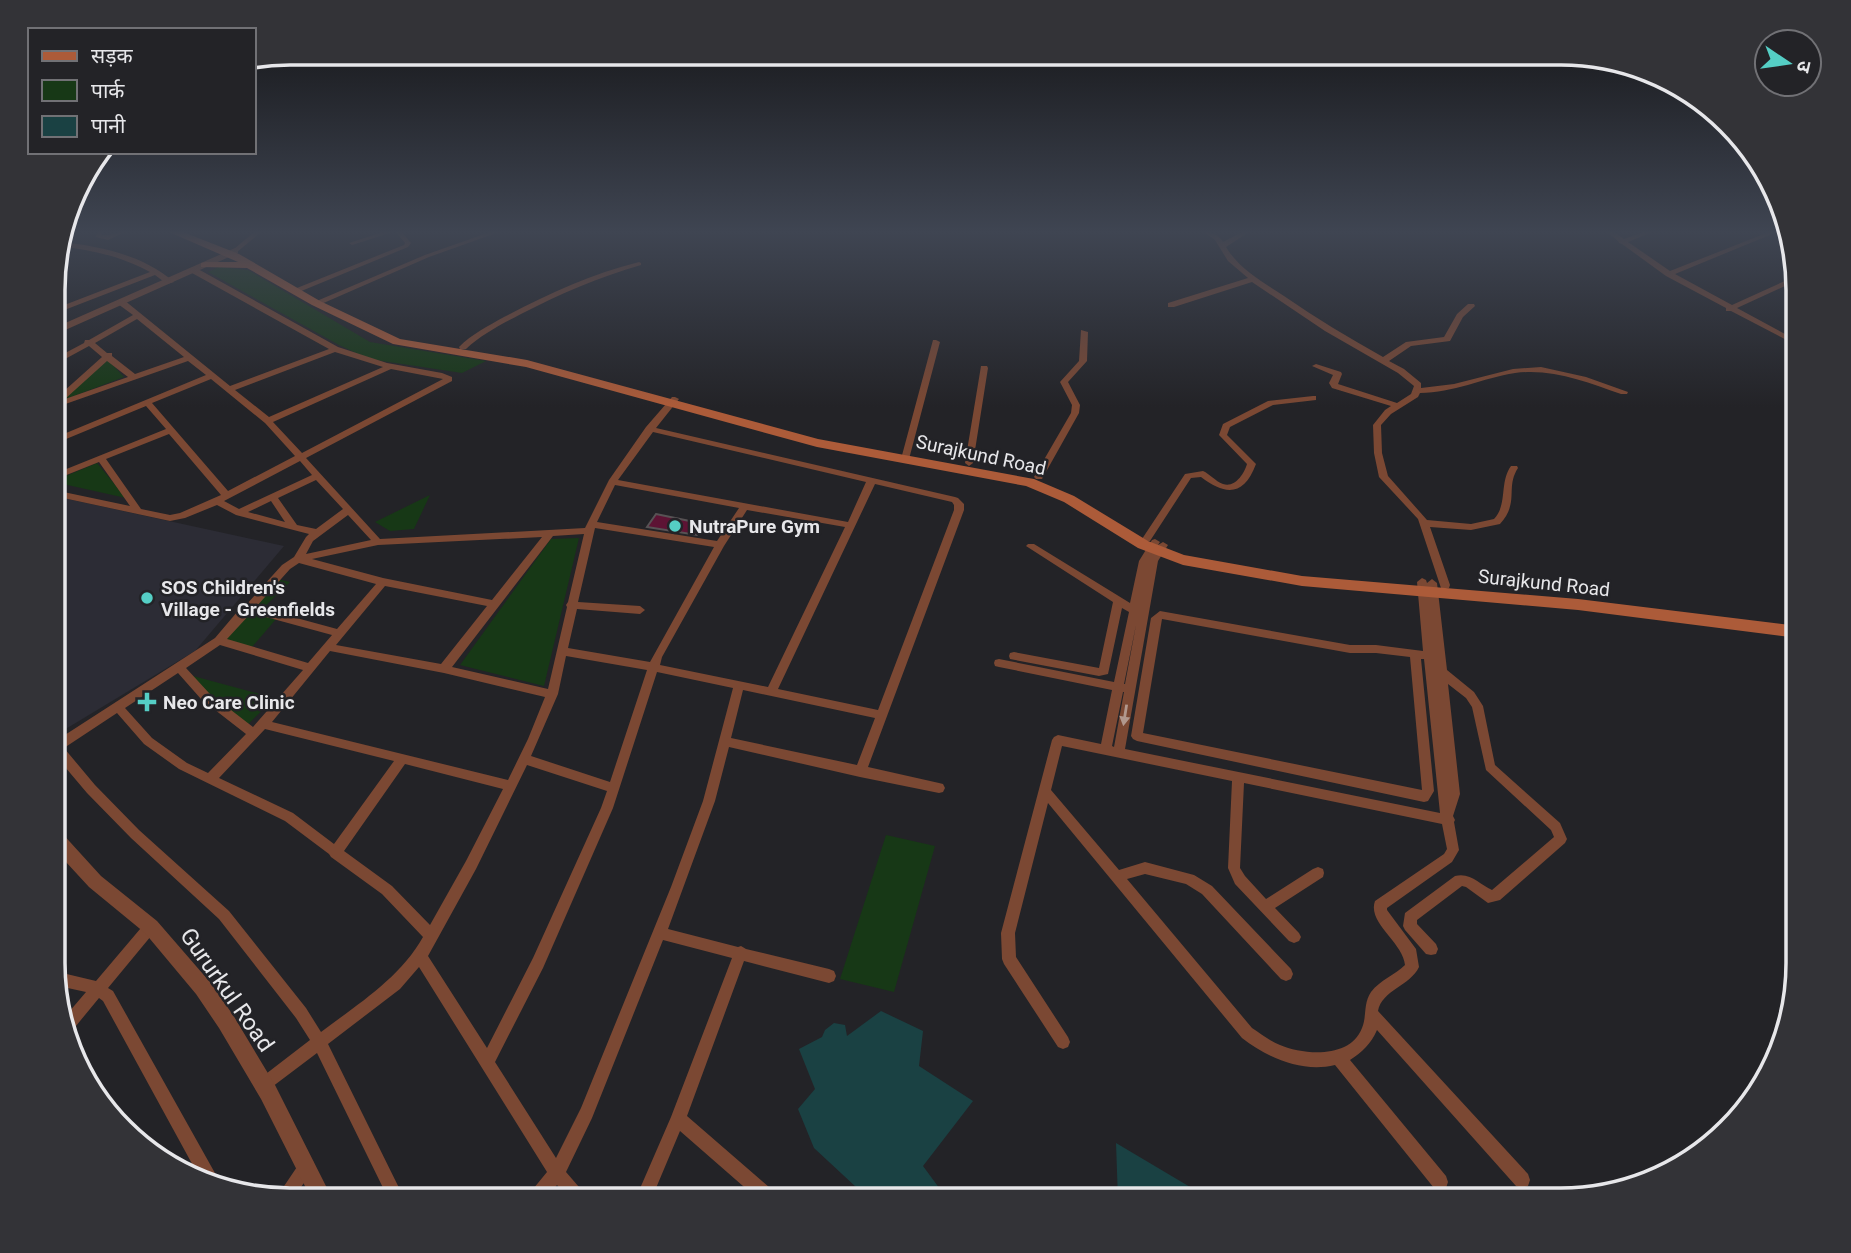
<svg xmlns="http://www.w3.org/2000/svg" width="1851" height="1253" viewBox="0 0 1851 1253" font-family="Roboto,'Noto Sans Devanagari',sans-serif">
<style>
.built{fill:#2c2c35}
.green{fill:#173816}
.water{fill:#1a4143}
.building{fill:#5d1334;stroke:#575254;stroke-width:2}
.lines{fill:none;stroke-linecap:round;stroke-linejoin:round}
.minor{fill:#7b4833;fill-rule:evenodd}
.tertiary{fill:#7b4833;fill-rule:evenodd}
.secondary{fill:#ac5b39;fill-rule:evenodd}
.oneway{fill:#b1988e}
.poi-dot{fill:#55cec5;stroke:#232327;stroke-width:2.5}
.labels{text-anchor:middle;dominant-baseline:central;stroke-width:5;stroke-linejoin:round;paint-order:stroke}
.street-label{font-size:19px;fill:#e7e7ea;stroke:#232327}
.poi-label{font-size:19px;font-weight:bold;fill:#e7e7ea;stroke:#232327;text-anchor:start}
.near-street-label{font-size:23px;fill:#e7e7ea;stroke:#232327}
.rim{fill:none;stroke:#e7e7ea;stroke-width:3.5}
</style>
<rect width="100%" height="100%" fill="#232327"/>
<path class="built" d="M 54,496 L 284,546 L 195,651 L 54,736 Z"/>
<path class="green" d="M 219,267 L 248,270 L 370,342 L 486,361 L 462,373 L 369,359 L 339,345 L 208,272 Z
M 108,360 L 124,377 L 58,402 Z
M 97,463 L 126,498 L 54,482 L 54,481 Z
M 430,495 L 414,529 L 390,531 L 375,522 Z
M 579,538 L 544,686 L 460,665 L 551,539 Z
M 277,579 L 290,582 L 258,613 L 277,618 L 252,647 L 224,640 Z
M 182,673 L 275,698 L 243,729 Z
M 886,835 L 935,846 L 894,992 L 840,979 Z"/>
<path class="water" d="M 881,1011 L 923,1031 L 919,1066 L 973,1101 L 923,1166 L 948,1200 L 870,1200 L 814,1148 L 798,1109 L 815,1089 L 799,1049 L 822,1037 L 825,1030 L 834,1023 L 845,1025 L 847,1036 Z
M 1116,1143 L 1212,1200 L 1118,1200 Z"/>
<path class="building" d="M 656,514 L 704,524 L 697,535 L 647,527 Z"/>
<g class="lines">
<path class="minor" d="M 97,232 L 103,232 L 102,235 C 110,236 117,232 125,232 L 108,240 L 96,237 Z
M 254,232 L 261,232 L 237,252 L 233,252 L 233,250 Z
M 383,232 L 393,232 L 352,245 L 349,243 Z
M 396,232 L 402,232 L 410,242 L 411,243 L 408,247 L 299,292 L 292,290 L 404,245 L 405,243 Z
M 490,232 L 499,232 L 429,257 L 319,305 L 312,303 L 425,255 Z
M 1204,232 C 1212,232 1219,235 1223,242 L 1242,232 L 1249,232 L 1226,247 C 1239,269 1263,282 1284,296 C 1316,318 1349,338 1383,357 L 1406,342 L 1444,337 L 1457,314 L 1468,304 L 1474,304 L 1475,306 L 1463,317 L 1450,341 L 1411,346 L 1389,361 L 1404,369 L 1421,383 L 1421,388 L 1454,384 L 1513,369 L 1541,367 L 1586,377 L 1628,392 L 1627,394 L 1621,394 C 1587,382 1552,368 1515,373 C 1483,378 1453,393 1420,393 L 1418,397 L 1391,414 L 1381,425 L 1382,453 L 1388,476 L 1427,520 L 1471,524 L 1494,519 C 1508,504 1499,483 1511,466 L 1517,466 L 1518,468 C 1505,488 1520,502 1500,524 L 1471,530 L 1430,527 L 1450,585 L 1449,588 L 1441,588 L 1418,519 L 1379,477 L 1374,453 L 1373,425 L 1385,410 L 1391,406 L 1332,388 L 1329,383 L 1333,375 L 1312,366 L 1316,364 L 1341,372 L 1342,374 L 1338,384 L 1397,403 L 1411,394 L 1414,386 L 1398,373 L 1325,331 L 1252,282 L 1174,307 L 1168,307 L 1168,303 L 1248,278 L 1228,261 L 1215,240 Z
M 1607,232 L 1614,232 L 1624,239 L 1643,232 L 1652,232 L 1628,242 L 1670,271 L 1769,232 L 1777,232 L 1675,274 L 1732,305 L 1798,275 L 1798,280 L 1737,308 L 1798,341 L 1798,346 L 1731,311 L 1726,311 L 1726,308 L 1666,276 L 1622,244 L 1619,243 L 1618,241 Z
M 60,242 C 100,246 143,255 174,282 L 167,284 L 155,275 L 54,314 L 54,309 L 150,272 C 121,256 91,250 58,246 Z
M 639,262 L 641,263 L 641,265 C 599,277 560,294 521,314 C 502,324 482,334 466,349 L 460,349 L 459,347 C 472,334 488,326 504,317 C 548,294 591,274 639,262 Z
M 192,269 L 198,269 L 338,347 L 387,363 L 442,373 L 452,377 L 452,381 L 306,458 L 380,539 L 585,528 L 609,480 L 646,427 L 672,397 L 675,397 L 679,399 L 656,428 L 955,497 L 958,498 L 964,504 L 964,510 L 868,767 L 939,783 L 943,784 L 945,788 L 943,792 L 939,793 L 860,777 L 729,747 L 715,801 L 668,929 L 738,947 L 741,946 L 746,949 L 829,969 L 834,971 L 836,976 L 834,981 L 829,983 L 744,961 L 687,1116 L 777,1194 L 779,1200 L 759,1200 L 680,1131 L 651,1200 L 635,1200 L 671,1117 L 732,958 L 663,940 L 592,1118 L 566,1172 L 585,1194 L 587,1200 L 569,1200 L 557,1185 L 545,1200 L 527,1200 L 529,1194 L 547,1172 L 419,967 L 400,989 L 328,1044 L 405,1200 L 389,1200 L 317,1053 L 268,1090 L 263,1092 L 258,1090 L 256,1085 L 258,1080 L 310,1040 L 296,1018 L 219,919 L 131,838 L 87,793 L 54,754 L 54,742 L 215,638 L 243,605 L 246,605 L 282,565 L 294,557 L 306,537 L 309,534 L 236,515 L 217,505 L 185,518 L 170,521 L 54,496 L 54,490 L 130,506 L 99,462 L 54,480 L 54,474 L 166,429 L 146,406 L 54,444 L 54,438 L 206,375 L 188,361 L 54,408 L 54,400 L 102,357 L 89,346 L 54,365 L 54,359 L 84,343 L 85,340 L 89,340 L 133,315 L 118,304 L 118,300 L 124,300 L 230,386 L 329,349 L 192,273 ZM 137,319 L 184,357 L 135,374 L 112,356 L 112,353 L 107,353 L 95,343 ZM 335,352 L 383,367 L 269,417 L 235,390 ZM 107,361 L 128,377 L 65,399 ZM 391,369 L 443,379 L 302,453 L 273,422 ZM 211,379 L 265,423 L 295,456 L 228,491 L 152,403 ZM 653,432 L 866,482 L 848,522 L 618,480 ZM 169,434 L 221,495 L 180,513 L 170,515 L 141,509 L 106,459 ZM 300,461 L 312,475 L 239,509 L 224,501 ZM 316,480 L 343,509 L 316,529 L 297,525 L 278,498 ZM 875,484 L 952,502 L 954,505 L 954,510 L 878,710 L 778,689 ZM 615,485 L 739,508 L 717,541 L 597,522 ZM 271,501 L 285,522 L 248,512 ZM 747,510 L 845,527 L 768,687 L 660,665 L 662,657 L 724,546 ZM 348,515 L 371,540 L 306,554 L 313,541 ZM 595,528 L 714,547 L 650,662 L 568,648 L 577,609 L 640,614 L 645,610 L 640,606 L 578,602 ZM 584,534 L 568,602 L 566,605 L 567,607 L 548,689 L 452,667 L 553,536 ZM 542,537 L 492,600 L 383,578 L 312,559 L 378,545 ZM 299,563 L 376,584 L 337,629 L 256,607 L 290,569 ZM 385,586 L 487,606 L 441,664 L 336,645 ZM 251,613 L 332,635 L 308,663 L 227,639 ZM 220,645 L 303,670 L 253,727 L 209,693 L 186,668 ZM 330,651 L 444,673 L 545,697 L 528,739 L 508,780 L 272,722 ZM 566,656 L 647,670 L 610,782 L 531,756 L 558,694 ZM 657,672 L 733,688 L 703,801 L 671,887 L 581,1108 L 556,1158 L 495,1062 L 543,968 L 613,808 ZM 178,673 L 201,699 L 246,734 L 208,773 L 187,763 L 152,738 L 125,708 ZM 743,690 L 875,718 L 857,765 L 731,738 ZM 117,713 L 144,744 L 179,769 L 285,821 L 329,854 L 331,857 L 382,894 L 423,937 C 400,978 358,1004 321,1032 L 306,1008 L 229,911 L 139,830 L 95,785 L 64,748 ZM 265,729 L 394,761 L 334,844 L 293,813 L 219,778 ZM 405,764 L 503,789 L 466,861 L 430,925 L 392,886 L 344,851 ZM 527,765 L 607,791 L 601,808 L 533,958 L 487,1048 L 428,956 L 476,869 Z
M 1081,330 L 1088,332 L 1087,361 L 1068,382 L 1080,405 L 1079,413 L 1042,479 L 1036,479 L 1034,477 L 1071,413 L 1072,405 L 1060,382 L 1079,361 Z
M 933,340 L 936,340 L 940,342 L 909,459 L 905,462 L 901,459 Z
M 981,366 L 987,366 L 988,368 L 973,463 L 969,466 L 965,463 Z
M 1313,396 L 1316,396 L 1316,400 L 1273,405 L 1230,427 L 1227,435 L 1256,464 C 1244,496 1226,496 1201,477 L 1191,478 L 1150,541 L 1144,541 L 1142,539 L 1185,474 L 1203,471 C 1210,474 1215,481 1223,484 C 1235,488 1244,474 1247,464 L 1219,435 L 1223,424 L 1268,401 Z
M 1155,539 L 1160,542 L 1158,545 L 1163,542 L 1168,545 L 1158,561 L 1125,749 L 1440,813 L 1424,659 L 1421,659 L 1434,791 L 1428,801 L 1424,802 L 1137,741 L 1133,739 L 1131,736 L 1151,618 L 1160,611 L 1350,645 L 1376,645 L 1423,651 L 1417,582 L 1422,578 L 1426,580 L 1427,583 L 1432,579 L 1437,583 L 1447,670 L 1474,692 L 1483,706 L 1495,765 L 1560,823 L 1567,839 L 1565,843 L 1500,900 L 1488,903 L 1466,887 L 1462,886 L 1417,920 L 1417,924 L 1436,944 L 1438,949 L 1436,954 L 1431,955 L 1426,954 L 1405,930 L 1403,926 L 1405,913 L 1455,876 C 1471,872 1480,885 1492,890 L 1554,837 L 1551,830 L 1486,770 L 1472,707 L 1466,698 L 1448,684 L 1460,794 L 1453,816 L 1455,820 L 1454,822 L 1459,850 L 1452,862 L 1387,908 L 1387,910 L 1416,949 L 1419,967 C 1410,986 1382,990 1378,1011 L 1528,1174 L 1530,1180 L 1528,1186 L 1522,1188 L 1516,1186 L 1377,1030 C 1371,1044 1362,1052 1350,1060 L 1446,1176 L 1448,1182 L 1446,1188 L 1440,1190 L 1434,1188 L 1335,1065 C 1302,1073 1268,1058 1242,1038 L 1048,803 L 1015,933 L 1016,957 L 1068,1037 L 1070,1042 L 1068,1047 L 1063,1049 L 1058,1047 L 1004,964 L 1002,959 L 1001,933 L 1052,740 L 1054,737 L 1058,735 L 1101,744 L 1112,690 L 999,667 L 995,666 L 994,663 L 995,660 L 999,659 L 1114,682 L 1129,612 L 1122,608 L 1108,674 L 1099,676 L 1010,659 L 1009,656 L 1010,653 L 1014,652 L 1099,668 L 1113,602 L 1026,546 L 1028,544 L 1034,544 L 1130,603 L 1139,561 L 1152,540 ZM 1162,619 L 1350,653 L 1376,653 L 1410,657 L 1422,790 L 1143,733 ZM 1136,625 L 1125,684 L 1124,684 ZM 1123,692 L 1124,692 L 1114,747 L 1112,746 ZM 1062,746 L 1232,781 L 1228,868 L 1235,884 L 1289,941 L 1294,943 L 1299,941 L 1301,937 L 1299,933 L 1275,908 L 1323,877 L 1324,873 L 1323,869 L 1318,867 L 1313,869 L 1266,899 L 1245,876 L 1240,868 L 1244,783 L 1442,824 L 1447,849 L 1444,854 L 1375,901 C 1367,923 1403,942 1405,965 C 1395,975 1380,980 1371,992 C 1363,1004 1367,1016 1362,1028 C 1350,1059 1304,1055 1280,1045 C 1270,1041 1261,1034 1252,1028 L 1127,879 L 1145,874 L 1186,884 L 1202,894 L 1281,979 L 1286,981 L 1291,979 L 1293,974 L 1291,969 L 1212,886 L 1194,875 L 1145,862 L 1119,870 L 1051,790 Z
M 151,920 L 156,922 L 158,926 L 156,930 L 108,988 L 113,991 L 220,1182 L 221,1189 L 214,1188 L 202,1182 L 103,1001 L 99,998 L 71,1032 L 68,1033 L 63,1019 L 86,992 L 54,985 L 54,971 L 96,981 L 146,922 Z
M 307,1159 L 313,1161 L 315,1167 L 292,1200 L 276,1198 L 301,1161 Z
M 1288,1187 L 1304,1194 L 1306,1200 L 1276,1200 L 1282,1189 Z"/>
<path class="tertiary" d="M 235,248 L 238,249 L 238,253 L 54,335 L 54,328 Z
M 54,829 L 60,831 L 101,876 L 157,921 L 209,981 L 233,1015 L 275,1085 L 333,1200 L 312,1200 L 261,1099 L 219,1028 L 196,994 L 145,933 L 89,887 L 54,849 Z"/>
<path class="secondary" d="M 169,232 L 183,232 L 239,254 L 320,301 L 400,339 L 527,360 L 818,439 L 1034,479 L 1074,496 L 1148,541 L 1184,555 L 1302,576 L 1578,599 L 1798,626 L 1798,638 L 1578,610 L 1302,586 L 1183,565 L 1138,548 L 1064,502 L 1026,486 L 817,447 L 526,367 L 393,344 L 312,305 L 247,268 L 201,267 L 201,263 L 205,262 L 238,262 Z"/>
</g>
<defs><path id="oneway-solid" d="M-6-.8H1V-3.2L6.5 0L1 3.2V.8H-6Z" transform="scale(1.75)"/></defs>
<use class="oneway" href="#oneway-solid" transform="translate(1125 715) rotate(99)"/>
<linearGradient id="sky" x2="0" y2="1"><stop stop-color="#131315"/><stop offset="0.57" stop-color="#3f4552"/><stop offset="1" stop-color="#3f4552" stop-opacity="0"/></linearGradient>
<rect width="1851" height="407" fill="url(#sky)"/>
<g class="poi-dot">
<circle cx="675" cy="526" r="7"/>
<circle cx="147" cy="598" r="7"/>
<path d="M143.5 691.5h7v7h7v7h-7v7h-7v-7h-7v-7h7z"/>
</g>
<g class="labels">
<g class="street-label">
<text transform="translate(981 455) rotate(12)">Surajkund Road</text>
<text transform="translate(1544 583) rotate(6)">Surajkund Road</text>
</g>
<g class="poi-label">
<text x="689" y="526">NutraPure Gym</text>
<text x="161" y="587">SOS Children's<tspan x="161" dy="22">Village - Greenfields</tspan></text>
<text x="163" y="702">Neo Care Clinic</text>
</g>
<g class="near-street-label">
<text transform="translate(227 990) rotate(55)">Gururkul Road</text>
</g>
</g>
<path d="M0 0H1851V1253H0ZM290 65H1561A225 225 0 0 1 1786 290V963A225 225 0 0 1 1561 1188H290A225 225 0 0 1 65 963V290A225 225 0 0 1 290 65Z" fill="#333337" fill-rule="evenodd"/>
<path class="rim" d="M290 65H1561A225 225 0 0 1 1786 290V963A225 225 0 0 1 1561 1188H290A225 225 0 0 1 65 963V290A225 225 0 0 1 290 65Z"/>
<rect x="28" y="28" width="228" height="126" fill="#232327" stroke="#717175" stroke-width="2"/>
<rect x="42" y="51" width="35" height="10" fill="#ac5b39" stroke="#717175" stroke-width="2"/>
<text x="91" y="63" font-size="21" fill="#e7e7ea">सड़क</text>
<rect x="42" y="80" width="35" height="21" fill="#173816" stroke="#717175" stroke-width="2"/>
<text x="91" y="98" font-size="21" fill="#e7e7ea">पार्क</text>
<rect x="42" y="116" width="35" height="21" fill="#1a4143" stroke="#717175" stroke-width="2"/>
<text x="91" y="133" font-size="21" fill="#e7e7ea">पानी</text>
<g transform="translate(1788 63) rotate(103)"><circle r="33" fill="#232327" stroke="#717175" stroke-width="2"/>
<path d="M0-5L12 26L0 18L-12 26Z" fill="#55cec5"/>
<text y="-10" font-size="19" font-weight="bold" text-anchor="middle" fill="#e7e7ea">उ</text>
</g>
</svg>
